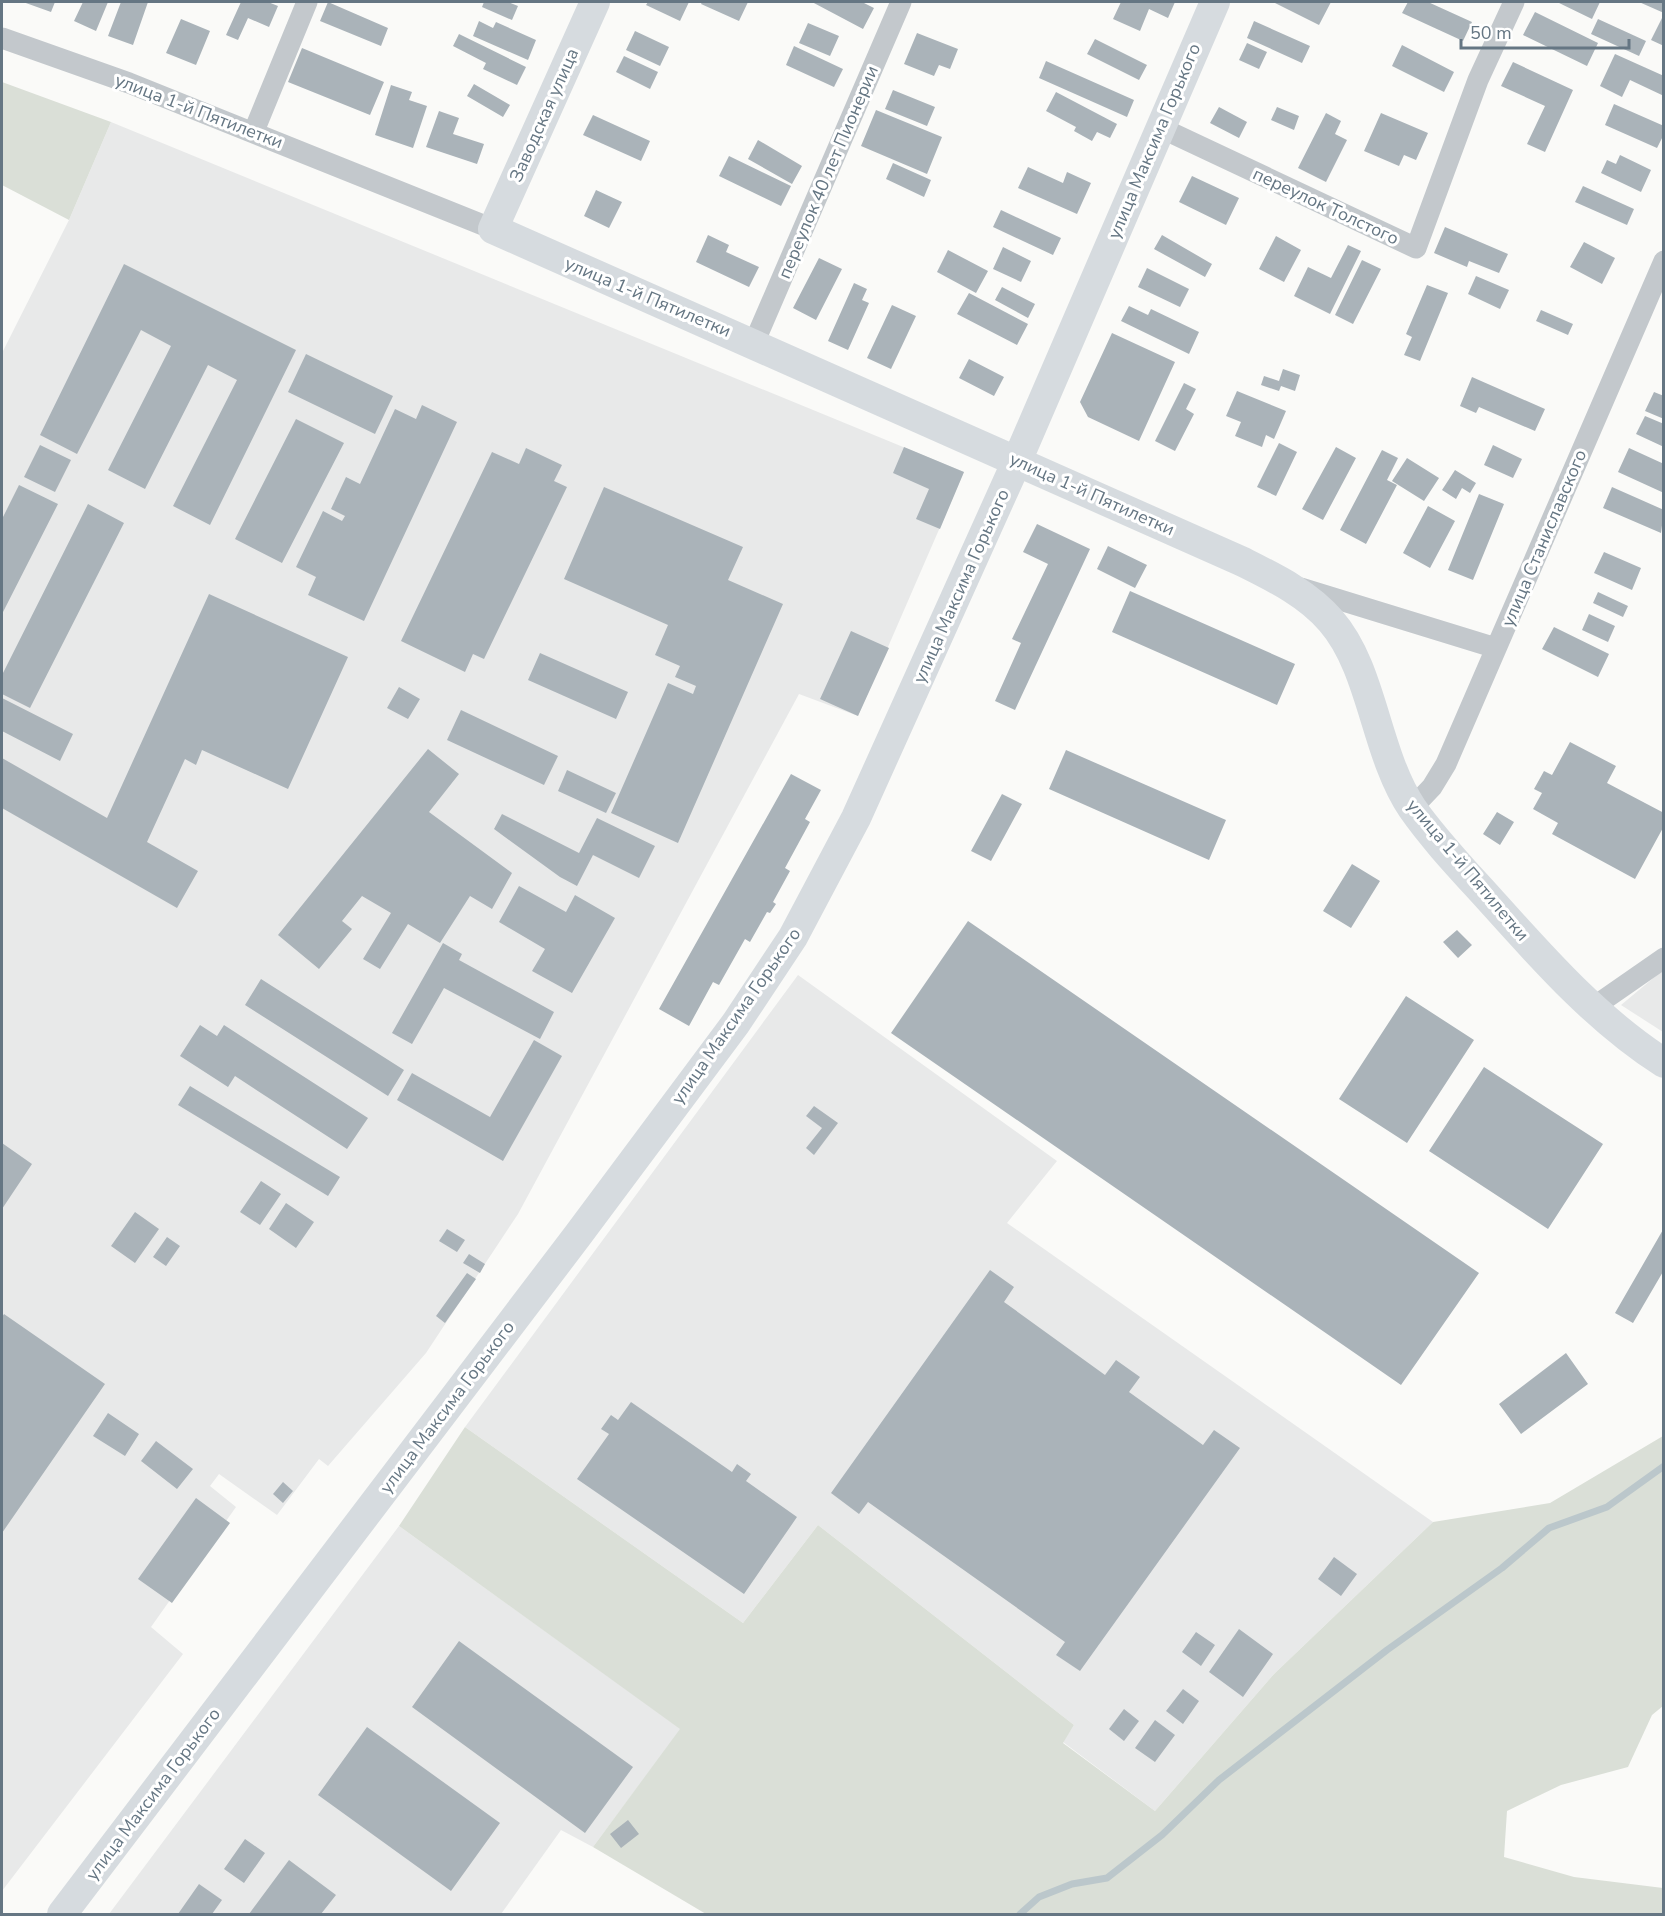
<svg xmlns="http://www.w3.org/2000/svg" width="1665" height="1916" viewBox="0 0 1665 1916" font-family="'Nunito Sans',sans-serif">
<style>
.built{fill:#e8e9e9}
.green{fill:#dadfd7}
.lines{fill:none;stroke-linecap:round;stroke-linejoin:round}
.stream{stroke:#bbc7cb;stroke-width:7}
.building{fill:#aab3b9}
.street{stroke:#c3c8cc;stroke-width:21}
.secondary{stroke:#d6dbdf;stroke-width:30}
.labels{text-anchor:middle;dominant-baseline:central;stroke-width:6;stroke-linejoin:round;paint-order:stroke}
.street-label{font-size:18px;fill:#657683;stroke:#fff}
</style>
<rect width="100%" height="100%" fill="#fafaf8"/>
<path class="built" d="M 111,122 L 964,472 L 858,716 L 799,694 L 518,1214 L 426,1353 L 328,1466 L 319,1459 L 277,1515 L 219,1474 L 210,1486 L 236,1507 L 151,1627 L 183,1654 L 2,1891 L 2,353 L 69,220 Z
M 1663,970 L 1663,1032 L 1621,1005 Z
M 798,975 L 1057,1161 L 1007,1223 L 1433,1522 L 1274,1674 L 1155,1811 L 1063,1742 L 1074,1725 L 818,1525 L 743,1623 L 465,1427 Z
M 399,1526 L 681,1729 L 593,1847 L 561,1830 L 501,1914 L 109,1914 Z"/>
<path class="green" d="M 2,82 L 111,122 L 69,220 L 2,185 Z
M 465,1427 L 743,1623 L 818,1525 L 1074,1725 L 1063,1743 L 1155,1811 L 1274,1674 L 1433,1522 L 1550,1503 L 1663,1436 L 1663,1706 L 1652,1715 L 1628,1767 L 1561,1785 L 1507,1811 L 1504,1857 L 1574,1877 L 1663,1888 L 1663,1914 L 706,1914 L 593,1847 L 680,1729 L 399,1526 Z"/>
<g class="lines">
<path class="stream" d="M 1020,1914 L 1039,1897 L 1072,1884 L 1107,1878 L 1162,1835 L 1219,1780 L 1387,1650 L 1502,1568 L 1549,1528 L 1607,1507 L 1664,1466"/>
</g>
<path class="building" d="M 23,2 L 55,2 L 51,12 Z
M 83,2 L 108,2 L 96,31 L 74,21 Z
M 121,2 L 148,2 L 133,45 L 108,36 Z
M 241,2 L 268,2 L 278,6 L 269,27 L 248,18 L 238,40 L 226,35 Z
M 328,2 L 388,28 L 381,46 L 320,21 Z
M 484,2 L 508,2 L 518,6 L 512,20 L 482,7 Z
M 648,2 L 689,2 L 680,21 L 646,5 Z
M 702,2 L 748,2 L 739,21 L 701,4 Z
M 812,2 L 862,2 L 874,8 L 863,29 Z
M 1121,2 L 1175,2 L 1168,18 L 1149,9 L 1140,31 L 1113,19 Z
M 1273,2 L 1331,2 L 1319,25 Z
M 1408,2 L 1428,2 L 1472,22 L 1463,41 L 1402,13 Z
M 1557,2 L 1600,2 L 1592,19 Z
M 1639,2 L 1664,2 L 1664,13 Z
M 1535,12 L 1598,43 L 1587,66 L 1523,35 Z
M 1664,14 L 1664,46 L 1651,40 Z
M 181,19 L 210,31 L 196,65 L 166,53 Z
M 1598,19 L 1646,41 L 1639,56 L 1591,34 Z
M 479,21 L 493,28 L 496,22 L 536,40 L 528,60 L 473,36 Z
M 1254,21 L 1310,46 L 1302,63 L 1247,38 Z
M 808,23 L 839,36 L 830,56 L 799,43 Z
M 635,31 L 669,47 L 660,66 L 626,50 Z
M 917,33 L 958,49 L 950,69 L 939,65 L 934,76 L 904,64 Z
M 459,34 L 526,67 L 517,85 L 483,69 L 486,63 L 453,46 Z
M 1095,39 L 1147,65 L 1139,80 L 1087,54 Z
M 1247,43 L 1267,52 L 1259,69 L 1239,60 Z
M 1402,45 L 1454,72 L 1444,92 L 1392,66 Z
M 794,46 L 843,69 L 834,87 L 786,65 Z
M 302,48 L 384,82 L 370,115 L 288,82 Z
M 1615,54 L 1664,76 L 1664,96 L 1630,80 L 1622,97 L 1600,86 Z
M 624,56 L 658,72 L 650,89 L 616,72 Z
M 1046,61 L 1134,100 L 1127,117 L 1039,78 Z
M 1513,62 L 1573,90 L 1545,152 L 1527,144 L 1545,106 L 1501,86 Z
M 474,84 L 510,105 L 503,117 L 467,96 Z
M 391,85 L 412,92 L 409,100 L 427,106 L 413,148 L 375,135 Z
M 893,90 L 935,107 L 927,126 L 885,109 Z
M 1056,92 L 1117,124 L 1110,138 L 1097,132 L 1092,141 L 1074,131 L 1076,127 L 1046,111 Z
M 1614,104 L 1664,126 L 1664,134 L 1657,148 L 1605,125 Z
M 1219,107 L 1247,122 L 1239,138 L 1210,123 Z
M 1277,107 L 1299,116 L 1294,130 L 1271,120 Z
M 876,110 L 942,137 L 927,174 L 861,146 Z
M 439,111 L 459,118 L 453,134 L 484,144 L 477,164 L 426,147 Z
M 1326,113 L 1341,121 L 1335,134 L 1347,140 L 1326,182 L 1298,168 Z
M 1381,113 L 1428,133 L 1416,160 L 1404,155 L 1399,166 L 1364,151 Z
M 593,115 L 650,141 L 641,161 L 583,135 Z
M 758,140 L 802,166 L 792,184 L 748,159 Z
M 1620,155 L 1651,170 L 1641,192 L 1601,173 L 1607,160 L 1616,164 Z
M 729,156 L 791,186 L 781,206 L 719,176 Z
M 893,163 L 931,180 L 924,197 L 886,179 Z
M 1028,167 L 1063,183 L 1067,172 L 1091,183 L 1077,214 L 1018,188 Z
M 1192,176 L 1239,198 L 1226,225 L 1179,202 Z
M 1583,186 L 1634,209 L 1627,225 L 1575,202 Z
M 596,190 L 622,202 L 609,228 L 584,216 Z
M 1001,210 L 1061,238 L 1053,255 L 993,227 Z
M 1445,227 L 1508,254 L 1499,273 L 1469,261 L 1467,267 L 1434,253 Z
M 708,235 L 729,245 L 726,252 L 759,267 L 749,287 L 696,262 Z
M 1162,235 L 1212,264 L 1205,277 L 1154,249 Z
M 1276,236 L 1301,250 L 1284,282 L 1259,269 Z
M 1584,242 L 1615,258 L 1602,284 L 1570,267 Z
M 1348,245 L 1361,251 L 1330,314 L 1294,296 L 1308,267 L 1331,278 Z
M 1003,247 L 1031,261 L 1021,282 L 993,269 Z
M 948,250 L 988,271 L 976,293 L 937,272 Z
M 819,258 L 842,269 L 816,320 L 793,308 Z
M 1362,260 L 1381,269 L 1353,324 L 1335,315 Z
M 124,264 L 296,350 L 210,525 L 173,506 L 237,380 L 208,365 L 145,489 L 108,470 L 171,346 L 141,330 L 77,454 L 40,435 Z
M 1147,268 L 1189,289 L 1180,307 L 1138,287 Z
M 1476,276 L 1509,290 L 1500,309 L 1468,294 Z
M 854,283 L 867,289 L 862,300 L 869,303 L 848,350 L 828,341 Z
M 1427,285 L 1448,293 L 1420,361 L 1404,355 L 1412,337 L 1406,334 Z
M 1002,287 L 1035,304 L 1028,318 L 995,300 Z
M 969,293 L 1028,324 L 1017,345 L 957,314 Z
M 892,305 L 916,316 L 891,369 L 867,358 Z
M 1129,306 L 1148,315 L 1151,309 L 1199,332 L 1189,354 L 1121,321 Z
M 1541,310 L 1573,324 L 1568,335 L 1536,321 Z
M 1112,333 L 1175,362 L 1139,441 L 1088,417 L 1080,402 Z
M 306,354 L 393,396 L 375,434 L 288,392 Z
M 969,359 L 1004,377 L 994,396 L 959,378 Z
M 1283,369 L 1300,375 L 1295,391 L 1281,386 L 1279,391 L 1261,385 L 1264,376 L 1279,381 Z
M 1472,377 L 1545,409 L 1535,431 L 1479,407 L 1476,413 L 1460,406 Z
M 1184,383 L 1196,389 L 1186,409 L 1194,414 L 1175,451 L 1155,441 Z
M 1237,391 L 1286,411 L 1274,439 L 1266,435 L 1262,447 L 1235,436 L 1241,422 L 1226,416 Z
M 1654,392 L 1664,396 L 1664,419 L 1645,411 Z
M 422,405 L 457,422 L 364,621 L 308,595 L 316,577 L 296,567 L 323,511 L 342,521 L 345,516 L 331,509 L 346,477 L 360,484 L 395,409 L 416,419 Z
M 1645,416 L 1664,424 L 1664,447 L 1636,434 Z
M 296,419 L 344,443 L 282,563 L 235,539 Z
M 1279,443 L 1297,452 L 1276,496 L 1257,487 Z
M 40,445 L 71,460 L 55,492 L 24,477 Z
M 1493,445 L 1522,459 L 1513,478 L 1484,465 Z
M 904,447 L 964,472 L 940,529 L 916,519 L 929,489 L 893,473 Z
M 1336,447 L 1356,458 L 1323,520 L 1302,509 Z
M 526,448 L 562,465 L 554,481 L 567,487 L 484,659 L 473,654 L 465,672 L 401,641 L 492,452 L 519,464 Z
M 1629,448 L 1664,464 L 1664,493 L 1618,472 Z
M 1382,450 L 1398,458 L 1387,480 L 1397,485 L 1366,544 L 1340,530 Z
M 1407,458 L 1439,478 L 1424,501 L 1392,481 Z
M 1455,470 L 1476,483 L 1470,493 L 1462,488 L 1456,499 L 1442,490 Z
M 19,485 L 58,504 L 2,614 L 2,519 Z
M 604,487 L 743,547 L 728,580 L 783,604 L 678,843 L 611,813 L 668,683 L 693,694 L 696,686 L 675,677 L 680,666 L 655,655 L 668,625 L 564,579 Z
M 1612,487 L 1664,510 L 1661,533 L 1603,508 Z
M 1479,494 L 1504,504 L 1473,580 L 1448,570 Z
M 88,504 L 124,523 L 30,708 L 2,694 L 2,675 Z
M 1428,506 L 1455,521 L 1430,568 L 1403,553 Z
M 1037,524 L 1090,549 L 1015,710 L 995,701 L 1021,643 L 1012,639 L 1048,564 L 1023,552 Z
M 1108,546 L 1147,565 L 1135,588 L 1097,569 Z
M 1604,552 L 1641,568 L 1632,590 L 1594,573 Z
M 1130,591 L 1295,664 L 1277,705 L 1112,632 Z
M 1598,592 L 1628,606 L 1623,617 L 1593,603 Z
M 209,594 L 348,657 L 288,789 L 202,750 L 196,765 L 185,759 L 147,842 L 198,871 L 177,908 L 2,808 L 2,758 L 107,818 Z
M 1589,614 L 1615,626 L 1608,642 L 1582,630 Z
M 1554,627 L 1609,654 L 1598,677 L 1542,649 Z
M 851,631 L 889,648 L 858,716 L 820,699 Z
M 540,653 L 628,692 L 616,719 L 528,680 Z
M 399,687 L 420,699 L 408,719 L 387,708 Z
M 2,698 L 73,734 L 60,761 L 2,731 Z
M 461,710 L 558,756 L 544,785 L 447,740 Z
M 1570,742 L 1616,766 L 1607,783 L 1664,813 L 1664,826 L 1635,879 L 1552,834 L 1558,823 L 1533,809 L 1542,793 L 1534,789 L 1544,771 L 1552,775 Z
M 428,749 L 459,774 L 429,812 L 512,873 L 492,909 L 470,896 L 440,943 L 408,924 L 380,969 L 363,959 L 391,913 L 362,896 L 342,921 L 352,929 L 319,969 L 278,935 Z
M 1066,750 L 1226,820 L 1209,860 L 1049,789 Z
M 567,770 L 616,793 L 606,813 L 558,791 Z
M 791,774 L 821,790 L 805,819 L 810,822 L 785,868 L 790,871 L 773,902 L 776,904 L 770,913 L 767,912 L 750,942 L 745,939 L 719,985 L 713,982 L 689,1026 L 659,1009 Z
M 1002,794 L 1022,804 L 991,861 L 971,851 Z
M 1497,812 L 1514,822 L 1500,845 L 1483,834 Z
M 502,814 L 579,853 L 597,818 L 655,846 L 639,878 L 593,855 L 577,886 L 560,877 L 494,829 Z
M 1352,864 L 1380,881 L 1351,928 L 1323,911 Z
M 519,886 L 566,912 L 575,895 L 615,918 L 572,993 L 532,971 L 545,949 L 499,922 Z
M 968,921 L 1479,1273 L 1401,1385 L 891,1033 Z
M 1457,930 L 1472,945 L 1458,958 L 1443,942 Z
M 443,943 L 462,954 L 459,960 L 554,1012 L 540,1039 L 444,988 L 412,1044 L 392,1033 Z
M 261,979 L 404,1070 L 388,1096 L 245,1005 Z
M 1406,996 L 1474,1040 L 1407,1143 L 1339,1099 Z
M 200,1025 L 217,1036 L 224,1025 L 368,1118 L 347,1149 L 235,1076 L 228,1087 L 180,1056 Z
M 534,1040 L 562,1056 L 503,1161 L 397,1100 L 412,1073 L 490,1117 Z
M 1484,1067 L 1603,1144 L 1548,1229 L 1429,1151 Z
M 190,1086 L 340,1177 L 328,1196 L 178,1105 Z
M 814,1106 L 838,1123 L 814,1155 L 806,1148 L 822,1128 L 806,1116 Z
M 2,1143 L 32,1164 L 2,1209 Z
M 261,1181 L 281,1194 L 260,1225 L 240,1212 Z
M 286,1203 L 314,1222 L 296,1248 L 269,1229 Z
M 135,1212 L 159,1229 L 135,1263 L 111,1246 Z
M 1664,1228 L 1664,1270 L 1633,1323 L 1615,1313 Z
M 447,1229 L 465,1240 L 457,1252 L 439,1241 Z
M 167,1237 L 180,1246 L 166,1266 L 153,1257 Z
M 469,1254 L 485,1264 L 480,1273 L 463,1263 Z
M 990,1270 L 1014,1287 L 1004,1302 L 1105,1375 L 1116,1360 L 1140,1377 L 1129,1392 L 1203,1445 L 1214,1430 L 1240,1448 L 1080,1671 L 1056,1655 L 1065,1642 L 868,1502 L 859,1514 L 831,1493 Z
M 467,1273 L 476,1279 L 445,1323 L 436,1316 Z
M 4,1314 L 105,1384 L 2,1533 L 2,1317 Z
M 1566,1353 L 1588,1384 L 1521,1434 L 1499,1404 Z
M 631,1402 L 732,1472 L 737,1464 L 751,1474 L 746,1481 L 797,1517 L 744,1594 L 577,1479 L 609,1434 L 601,1429 L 611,1415 L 618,1420 Z
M 108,1413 L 139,1434 L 125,1456 L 93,1436 Z
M 156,1441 L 193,1469 L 177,1489 L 141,1461 Z
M 283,1482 L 293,1491 L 283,1503 L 273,1494 Z
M 196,1498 L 230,1523 L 172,1603 L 138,1579 Z
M 1334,1557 L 1357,1574 L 1341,1596 L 1318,1579 Z
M 1239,1629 L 1273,1654 L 1243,1697 L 1209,1672 Z
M 1196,1632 L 1215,1645 L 1201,1666 L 1182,1652 Z
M 459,1641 L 633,1767 L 585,1833 L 412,1707 Z
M 1183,1689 L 1199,1701 L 1183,1724 L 1166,1711 Z
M 1124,1709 L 1139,1721 L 1124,1741 L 1109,1729 Z
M 1155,1720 L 1175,1735 L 1155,1762 L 1135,1748 Z
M 367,1727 L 500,1823 L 451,1891 L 318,1795 Z
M 628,1820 L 639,1834 L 621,1848 L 610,1834 Z
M 245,1839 L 265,1853 L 244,1883 L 224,1869 Z
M 289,1860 L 336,1895 L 321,1914 L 249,1914 Z
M 199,1884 L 222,1900 L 212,1914 L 178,1914 Z"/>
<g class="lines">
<path class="street" d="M 2,38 L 129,83 L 493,229
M 1159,127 L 1416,248 L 1478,80 L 1514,2
M 254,131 L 307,2
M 754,343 L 901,2
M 1301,588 L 1496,648
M 1412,808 L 1432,787 L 1446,764 L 1664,261
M 1592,1008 L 1664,958"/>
<path class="secondary" d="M 595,2 L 493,229 L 1241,561 C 1273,577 1307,593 1331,621 C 1373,669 1375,753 1412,808 C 1435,841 1465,872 1492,902 C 1544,960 1597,1020 1664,1063
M 62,1914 L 578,1235 L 736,1023 L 793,937 L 856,818 L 1017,461 L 1215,2"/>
</g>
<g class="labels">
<g class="street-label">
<text transform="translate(199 111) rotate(21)">улица 1-й Пятилетки</text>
<text transform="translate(544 115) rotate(-66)">Заводская улица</text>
<text transform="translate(1154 141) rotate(-67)">улица Максима Горького</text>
<text transform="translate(828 172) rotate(-67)">переулок 40 лет Пионерии</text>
<text transform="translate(1326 206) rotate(25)">переулок Толстого</text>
<text transform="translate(648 297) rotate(23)">улица 1-й Пятилетки</text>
<text transform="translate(1092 494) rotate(24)">улица 1-й Пятилетки</text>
<text transform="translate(1544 538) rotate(-67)">улица Станиславского</text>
<text transform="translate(961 586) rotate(-66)">улица Максима Горького</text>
<text transform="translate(1468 870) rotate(50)">улица 1-й Пятилетки</text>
<text transform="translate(736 1016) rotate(-55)">улица Максима Горького</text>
<text transform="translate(447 1407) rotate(-53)">улица Максима Горького</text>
<text transform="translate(153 1794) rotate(-53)">улица Максима Горького</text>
</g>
</g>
<rect width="1665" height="1916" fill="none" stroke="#657683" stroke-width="6"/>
<path d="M1461 39v9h168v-9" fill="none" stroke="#657683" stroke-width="3"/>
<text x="1470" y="39" font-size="18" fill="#657683" stroke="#ffffff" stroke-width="4.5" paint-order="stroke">50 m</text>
</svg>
